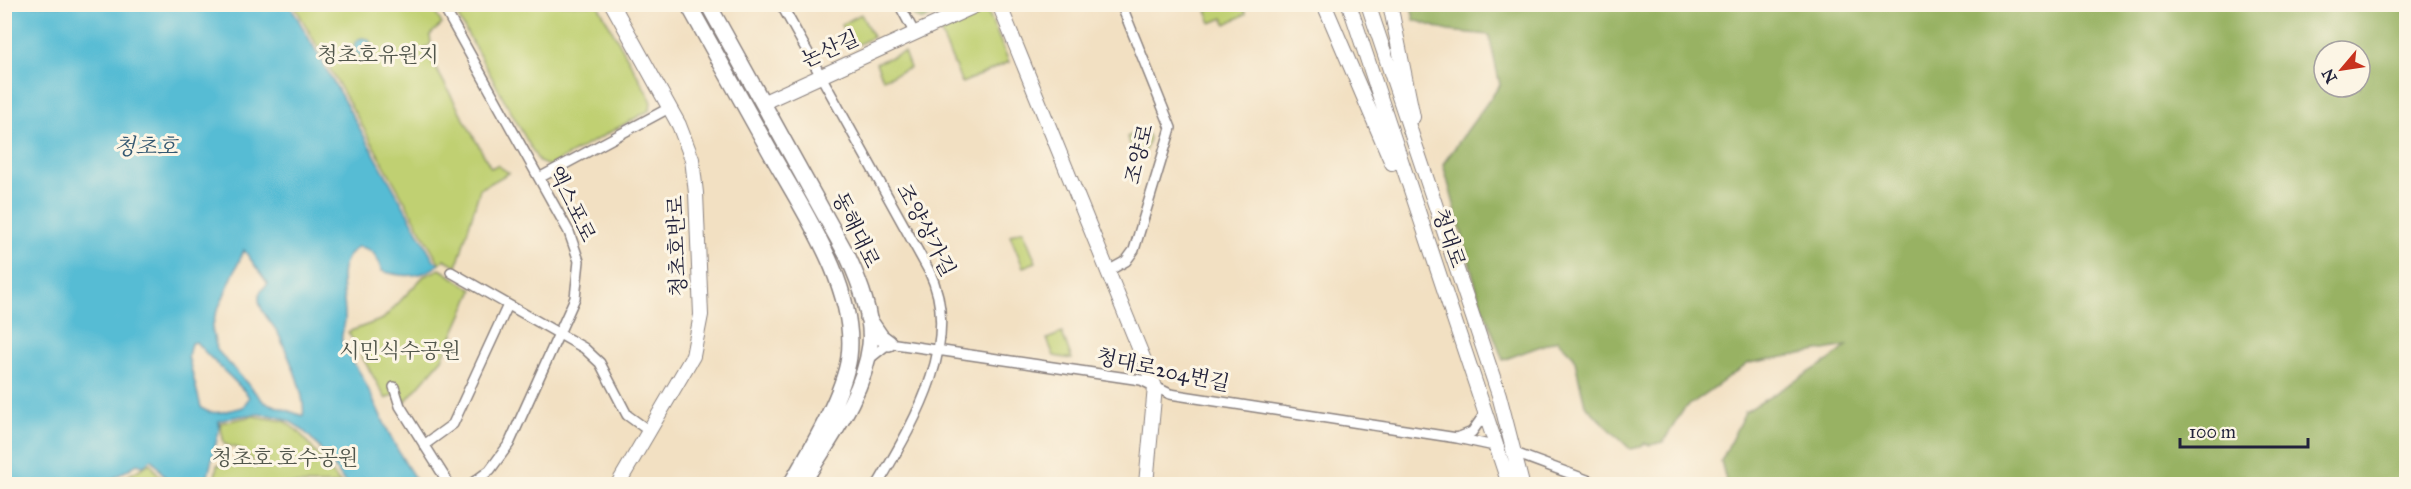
<svg xmlns="http://www.w3.org/2000/svg" width="2411" height="489" viewBox="0 0 2411 489" font-family="'IM FELL Great Primer','Noto Serif KR',serif">
<style>
.green{fill:#c0d072;stroke:#717956;stroke-width:1.5}
.forest{fill:#98b264;stroke:#5d6a50;stroke-width:1.5;fill-rule:evenodd}
.water{fill:#56bcd4;stroke:#3c6f88;stroke-width:1.5;fill-rule:evenodd}
.lines{fill:none;stroke-linecap:round;stroke-linejoin:round}
.street-casing{stroke:#8a817e;stroke-width:12}
.secondary-casing{stroke:#8a817e;stroke-width:16}
.primary-casing{stroke:#8a817e;stroke-width:18}
.street{stroke:#fff;stroke-width:9}
.secondary{stroke:#fff;stroke-width:14}
.primary{stroke:#fff;stroke-width:15}
.labels{text-anchor:middle;dominant-baseline:central;stroke-width:6;stroke-linejoin:round;paint-order:stroke}
.street-label{font-size:21px;fill:#22223b;stroke:#fcf5e5}
.park-label{font-size:21px;fill:#51564c;stroke:#fcf5e5}
.water-label{font-size:22px;font-style:italic;fill:#345871;stroke:#fcf5e5}
</style>
<rect width="100%" height="100%" fill="#fcf5e5"/>
<filter id="ink" filterUnits="userSpaceOnUse"><feTurbulence type="fractalNoise" baseFrequency=".0167" numOctaves="2"/><feDisplacementMap in="SourceGraphic" scale="12" xChannelSelector="R" yChannelSelector="G"/><feConvolveMatrix kernelMatrix="1 2 1 2 8 2 1 2 1" color-interpolation-filters="sRGB"/></filter>
<filter id="wash" filterUnits="userSpaceOnUse"><feTurbulence type="fractalNoise" baseFrequency=".008" numOctaves="4" result="noise"/><feDisplacementMap in="SourceGraphic" scale="24" xChannelSelector="R" yChannelSelector="G"/><feGaussianBlur stdDeviation="1.35" result="paint"/><feColorMatrix in="noise" values="0 0 0 0 0 0 0 0 0 0 0 0 0 0 0 0 0 1.4 0 .05"/><feComposite in="paint" operator="in"/></filter>
<g filter="url(#wash)">
<rect width="100%" height="100%" fill="#f2e0c2"/>
<path class="green" d="M 401,4 L 416,8 L 431,5 L 442,24 L 430,35 L 431,44 L 425,48 L 491,168 L 497,165 L 509,173 L 480,189 L 457,266 L 444,259 L 440,264 L 294,5 Z
M 463,4 L 598,5 L 651,100 L 650,110 L 549,166 L 539,162 L 457,15 Z
M 1213,5 L 1242,5 L 1246,14 L 1226,24 L 1223,18 L 1211,23 L 1206,11 L 1214,7 Z
M 983,11 L 989,14 L 1009,62 L 962,83 L 940,31 Z
M 861,14 L 873,37 L 853,47 L 841,25 Z
M 904,52 L 910,68 L 883,79 L 876,63 Z
M 1145,129 L 1149,138 L 1145,152 C 1134,154 1131,146 1127,137 Z
M 1023,230 L 1036,262 L 1023,267 L 1010,235 Z
M 440,269 L 473,290 L 442,359 L 404,403 L 397,392 L 386,399 L 348,332 L 383,319 L 424,276 Z
M 1062,333 L 1072,359 L 1054,356 L 1047,339 Z
M 253,416 L 284,421 L 299,432 L 341,484 L 214,484 L 217,465 L 260,467 L 240,449 L 224,444 L 220,423 Z
M 150,463 L 165,484 L 114,484 Z"/>
<path class="forest" d="M 908,5 L 920,5 L 932,10 L 946,5 L 959,5 L 923,20 L 915,17 Z
M 1411,5 L 2406,5 L 2406,484 L 1727,484 L 1721,461 L 1745,412 L 1831,359 L 1847,346 L 1749,363 L 1684,409 L 1663,442 L 1650,445 L 1645,443 L 1640,447 L 1630,449 L 1585,405 L 1574,357 L 1557,340 L 1503,360 L 1479,297 L 1443,164 L 1500,85 L 1489,35 L 1448,31 L 1414,20 ZM 2324,51 L 2360,51 L 2360,87 L 2324,87 Z"/>
<path class="water" d="M 4,5 L 290,5 L 434,260 L 439,264 C 422,279 402,277 382,271 C 378,258 373,247 357,247 C 332,267 346,292 345,319 C 345,327 340,335 342,342 C 345,352 358,368 363,378 C 381,415 395,451 419,484 L 346,484 C 308,431 291,400 219,421 L 219,431 L 206,484 L 170,484 L 152,459 L 143,466 L 137,464 L 104,484 L 5,484 ZM 244,250 L 268,284 C 264,288 259,290 259,298 C 259,312 273,323 279,335 C 288,355 307,396 303,416 L 264,402 L 217,350 L 212,329 L 215,316 ZM 196,342 C 212,361 230,375 247,394 L 249,398 L 243,407 C 230,410 211,418 201,407 L 188,356 L 191,343 Z
M354 47a9 9 0 1 1 18 0a9 9 0 1 1-18 0Z"/>
</g>
<g filter="url(#ink)">
<g class="lines">
<g class="street-casing">
<path id="street" d="M 442,4 L 569,232 L 579,261 L 575,298 L 509,444 L 490,470 L 471,484
M 781,4 L 929,271 C 964,341 913,424 878,484
M 899,4 L 915,34
M 539,178 L 669,108
M 1108,271 L 1126,261 L 1134,250 L 1171,128 L 1121,4
M 451,272 L 584,348 L 600,363 L 627,415 L 649,431
M 869,359 L 889,343 L 1141,380 L 1170,394 L 1457,438 L 1499,447
M 394,387 L 400,406 L 449,484
M 1457,438 L 1472,432 L 1486,412
M 424,445 L 453,424 L 508,305
M 1515,453 L 1598,484"/>
</g>
<g class="secondary-casing">
<path id="secondary" d="M 612,4 L 679,125 L 692,159 L 696,193 L 701,315 L 693,356 L 618,484
M 999,4 L 1155,387 L 1146,484
M 1324,4 L 1392,163
M 1349,4 L 1509,484
M 1368,4 L 1499,395 L 1522,484
M 1390,4 L 1413,117
M 764,102 L 979,4"/>
</g>
<g class="primary-casing">
<path id="primary" d="M 688,4 C 715,52 741,100 768,148 C 800,206 858,288 849,357 C 844,394 810,451 791,484
M 708,4 L 848,257 C 860,283 873,316 870,345 C 864,395 827,442 802,484
M 868,318 L 881,337 L 889,343"/>
</g>
<use href="#street" class="street"/>
<use href="#secondary" class="secondary"/>
<use href="#primary" class="primary"/>
</g>
</g>
<g class="labels">
<g class="street-label">
<text transform="translate(830 49) rotate(-24)">논산길</text>
<text transform="translate(1139 154) rotate(-76)">조양로</text>
<text transform="translate(572 204) rotate(64)">엑스포로</text>
<text transform="translate(856 230) rotate(64)">동해대로</text>
<text transform="translate(926 230) rotate(62)">조양상가길</text>
<text transform="translate(1449 238) rotate(71)">청대로</text>
<text transform="translate(677 246) rotate(-92)">청초호반로</text>
<text transform="translate(1163 370) rotate(12)">청대로204번길</text>
</g>
<g class="park-label">
<text x="378" y="55">청초호유원지</text>
<text x="400" y="351">시민식수공원</text>
<text x="285" y="458">청초호 호수공원</text>
</g>
<g class="water-label">
<text x="146" y="146">청초호</text>
</g>
</g>
<rect width="2411" height="489" fill="none" stroke="#fcf5e5" stroke-width="24"/>
<g transform="translate(2342 69) rotate(241)"><circle r="28" fill="#fcf5e5" stroke="#a5a1a1" stroke-width="1.5"/>
<path d="M0-4.5L10 22L0 15L-10 22Z" fill="#c8321e"/>
<text y="-9" font-size="16" font-weight="bold" text-anchor="middle" fill="#22223b">N</text>
</g>
<path d="M2180 438v9h128v-9" fill="none" stroke="#22223b" stroke-width="3"/>
<text x="2189" y="438" font-size="18" fill="#22223b" stroke="#fcf5e5" stroke-width="4.5" paint-order="stroke">100 m</text>
</svg>
